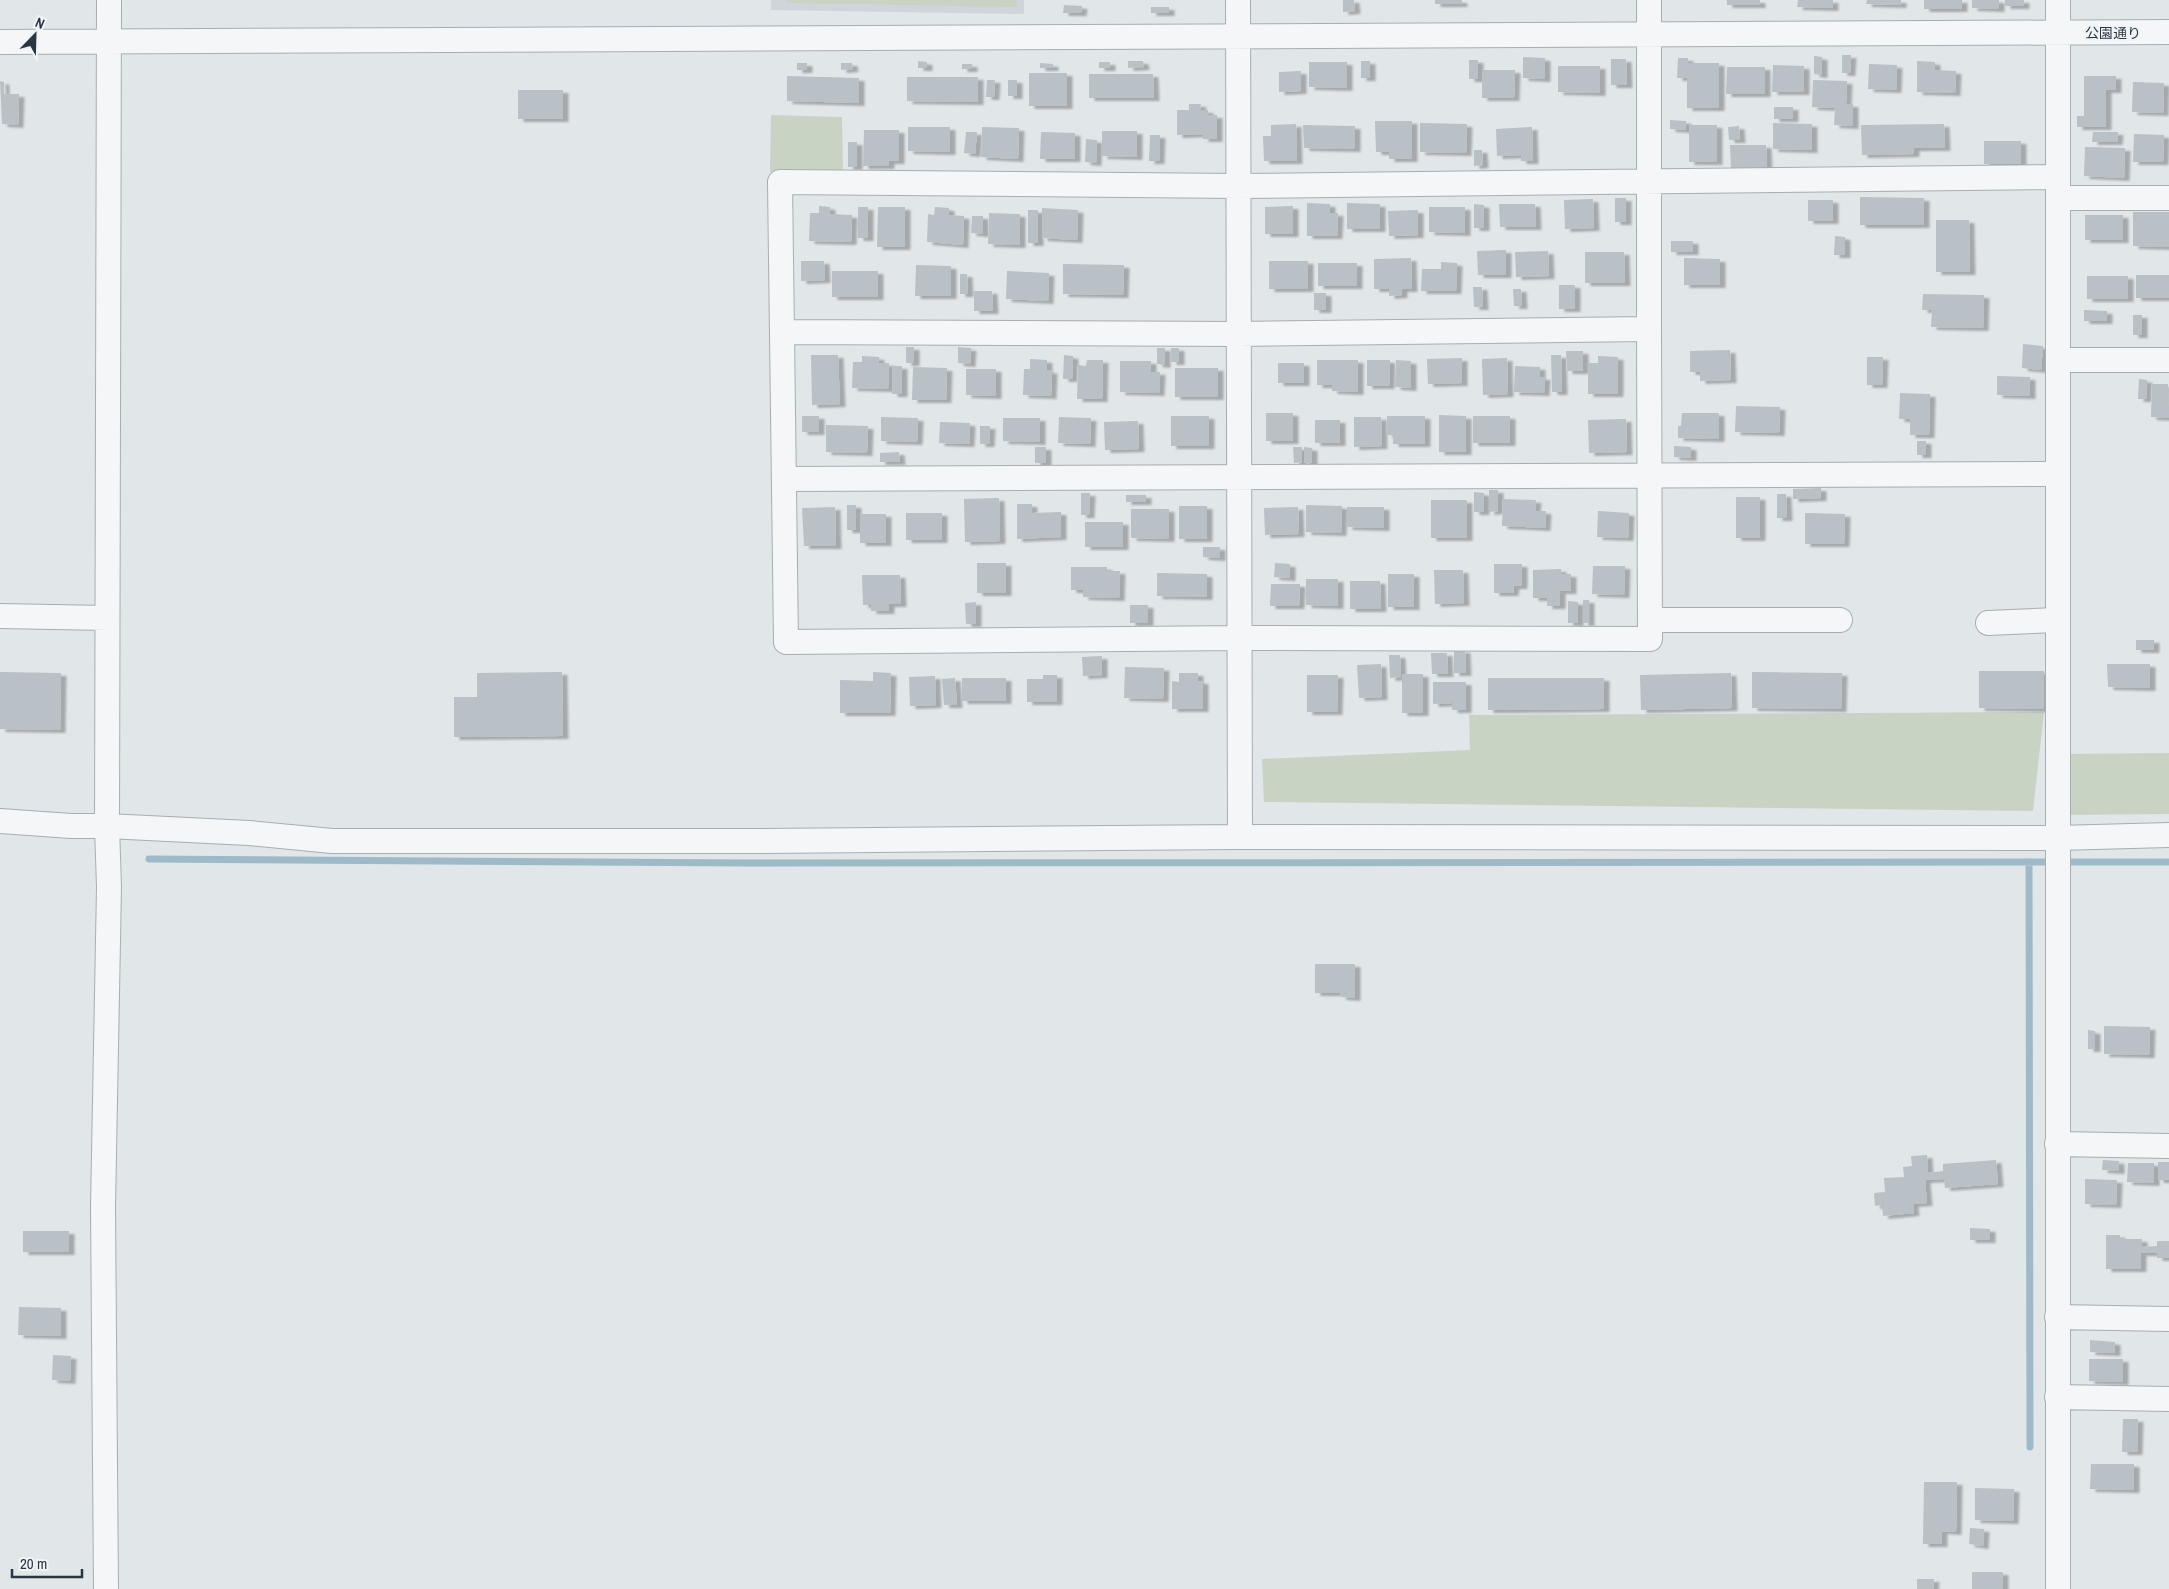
<svg xmlns="http://www.w3.org/2000/svg" width="2169" height="1589" viewBox="0 0 2169 1589" font-family="'Archivo Narrow','Noto Sans JP',sans-serif">
<style>
.built{fill:#d0d5db}
.green{fill:#c9d3c3}
.lines{fill:none;stroke-linecap:round;stroke-linejoin:round}
.stream{stroke:#9eb9c8;stroke-width:7}
.building{fill:#b9c0c6;filter:url(#shadow)}
.minor-casing{stroke:#a6aeb3;stroke-width:26}
.minor{stroke:#f4f6f8;stroke-width:24}
.labels{text-anchor:middle;dominant-baseline:central;stroke-width:4.5;stroke-linejoin:round;paint-order:stroke}
.street-label{font-size:14px;fill:#2a3641;stroke:#f1f4f7}
</style>
<defs>
<filter id="shadow"><feDropShadow dx="5.5" dy="3" stdDeviation="1" flood-color="#0004"/></filter>
</defs>
<rect width="100%" height="100%" fill="#e1e6e9"/>
<path class="built" d="M 771,0 L 1024,0 L 1024,14 L 771,10 Z"/>
<path class="green" d="M 787,0 L 1017,0 L 1017,7 L 787,3 Z
M 771,115 L 842,117 L 843,173 L 770,172 Z
M 2044,712 L 2033,811 L 1264,802 L 1262,759 L 1470,750 L 1469,715 Z
M 2169,753 L 2169,814 L 2063,815 L 2063,754 Z"/>
<g class="lines">
<path class="stream" d="M 149,859 L 748,863 L 2169,862
M 2029,862 L 2030,1447"/>
</g>
<path class="building" d="M 1343,0 L 1354,0 L 1355,11 L 1343,12 Z
M 1435,0 L 1462,0 L 1462,4 L 1435,4 Z
M 1727,0 L 1760,0 L 1760,5 L 1727,5 Z
M 1798,0 L 1833,0 L 1833,8 L 1797,7 Z
M 1867,0 L 1901,0 L 1901,5 L 1866,4 Z
M 1924,0 L 1962,0 L 1962,9 L 1924,9 Z
M 1972,0 L 1999,0 L 1999,9 L 1972,8 Z
M 2005,0 L 2024,0 L 2024,6 L 2005,6 Z
M 1064,5 L 1082,6 L 1081,13 L 1063,13 Z
M 1151,7 L 1169,7 L 1169,13 L 1151,13 Z
M 1842,55 L 1851,55 L 1850,73 L 1842,73 Z
M 1814,56 L 1822,57 L 1822,75 L 1814,74 Z
M 1523,57 L 1545,58 L 1545,79 L 1523,78 Z
M 1678,58 L 1688,58 L 1688,63 L 1719,63 L 1719,108 L 1687,108 L 1687,78 L 1677,78 Z
M 1611,59 L 1626,59 L 1627,85 L 1611,85 Z
M 1469,60 L 1478,60 L 1478,79 L 1469,79 Z
M 918,61 L 927,62 L 927,68 L 918,68 Z
M 1128,61 L 1143,61 L 1144,67 L 1128,68 Z
M 1361,61 L 1370,61 L 1370,78 L 1361,78 Z
M 1917,61 L 1935,62 L 1935,70 L 1956,71 L 1955,93 L 1917,92 Z
M 1099,62 L 1110,62 L 1110,68 L 1099,68 Z
M 1309,62 L 1347,62 L 1347,88 L 1309,87 Z
M 797,63 L 807,63 L 807,70 L 797,70 Z
M 841,63 L 852,63 L 853,69 L 841,70 Z
M 1040,63 L 1053,64 L 1053,68 L 1040,68 Z
M 962,64 L 972,64 L 972,69 L 962,69 Z
M 1869,64 L 1897,65 L 1896,90 L 1868,89 Z
M 1773,65 L 1804,66 L 1804,92 L 1772,92 Z
M 1558,66 L 1600,66 L 1600,93 L 1558,92 Z
M 1727,67 L 1765,67 L 1765,94 L 1726,94 Z
M 1482,70 L 1515,70 L 1514,98 L 1482,98 Z
M 1301,71 L 1301,91 L 1279,92 L 1279,72 Z
M 1029,73 L 1067,73 L 1067,106 L 1029,106 Z
M 1089,74 L 1153,74 L 1154,98 L 1089,98 Z
M 787,76 L 859,78 L 859,103 L 787,101 Z
M 2084,76 L 2116,76 L 2116,90 L 2106,90 L 2106,127 L 2077,127 L 2077,116 L 2084,116 Z
M 907,77 L 978,77 L 978,102 L 907,101 Z
M 987,80 L 995,80 L 994,97 L 986,97 Z
M 1008,80 L 1017,80 L 1017,96 L 1008,96 Z
M 1813,80 L 1847,81 L 1846,104 L 1853,104 L 1853,126 L 1834,125 L 1835,108 L 1812,107 Z
M 0,81 L 4,82 L 4,94 L 19,94 L 18,125 L 2,124 Z
M 2133,82 L 2164,83 L 2163,113 L 2132,112 Z
M 518,90 L 563,90 L 563,119 L 518,119 Z
M 1189,104 L 1201,104 L 1200,110 L 1208,110 L 1208,115 L 1217,115 L 1217,139 L 1203,139 L 1203,134 L 1177,135 L 1177,110 L 1189,110 Z
M 1774,107 L 1793,107 L 1793,119 L 1774,119 Z
M 1670,120 L 1686,121 L 1686,130 L 1670,129 Z
M 1375,121 L 1412,121 L 1412,159 L 1389,159 L 1389,152 L 1376,152 Z
M 1420,123 L 1467,124 L 1466,153 L 1420,152 Z
M 1773,123 L 1812,124 L 1812,150 L 1773,149 Z
M 1296,124 L 1297,161 L 1264,161 L 1263,136 L 1271,136 L 1271,125 Z
M 1944,124 L 1945,148 L 1914,148 L 1914,154 L 1862,155 L 1861,125 Z
M 1303,125 L 1355,126 L 1355,149 L 1304,148 Z
M 1689,125 L 1717,125 L 1717,162 L 1689,162 Z
M 1739,126 L 1740,140 L 1729,140 L 1728,127 Z
M 908,127 L 950,127 L 950,152 L 908,151 Z
M 982,127 L 1019,128 L 1018,159 L 981,157 Z
M 1532,127 L 1533,161 L 1521,161 L 1521,155 L 1497,156 L 1496,129 Z
M 864,130 L 899,130 L 899,161 L 889,161 L 889,166 L 863,166 Z
M 1102,131 L 1137,131 L 1137,157 L 1102,156 Z
M 966,132 L 977,132 L 975,154 L 964,153 Z
M 1041,132 L 1075,133 L 1075,159 L 1040,159 Z
M 2093,132 L 2118,132 L 2117,142 L 2092,142 Z
M 2134,134 L 2164,135 L 2163,162 L 2133,162 Z
M 1150,135 L 1160,135 L 1159,161 L 1149,161 Z
M 1086,139 L 1097,140 L 1096,163 L 1085,162 Z
M 1984,141 L 2021,141 L 2021,164 L 1984,164 Z
M 848,142 L 857,142 L 857,167 L 848,167 Z
M 1730,145 L 1766,145 L 1767,170 L 1731,170 Z
M 2085,147 L 2125,148 L 2124,178 L 2084,176 Z
M 1474,150 L 1482,150 L 1483,165 L 1474,166 Z
M 1860,197 L 1924,198 L 1924,225 L 1860,225 Z
M 1615,198 L 1626,198 L 1626,222 L 1615,222 Z
M 1593,199 L 1594,228 L 1565,229 L 1564,200 Z
M 1808,200 L 1833,200 L 1833,221 L 1808,221 Z
M 1307,203 L 1330,204 L 1330,213 L 1338,213 L 1337,236 L 1307,236 Z
M 1347,203 L 1380,204 L 1380,229 L 1347,229 Z
M 1474,204 L 1484,205 L 1484,228 L 1474,228 Z
M 1499,204 L 1535,204 L 1536,227 L 1500,227 Z
M 819,206 L 830,207 L 830,214 L 852,215 L 851,242 L 809,241 L 810,213 L 819,213 Z
M 1293,206 L 1293,234 L 1265,234 L 1265,207 Z
M 858,207 L 868,207 L 868,238 L 858,238 Z
M 878,207 L 905,207 L 905,247 L 877,247 Z
M 935,207 L 949,208 L 949,215 L 964,216 L 963,245 L 927,242 L 928,214 L 934,215 Z
M 1429,207 L 1465,207 L 1465,233 L 1429,232 Z
M 1042,208 L 1078,210 L 1077,240 L 1042,238 Z
M 1028,210 L 1038,210 L 1038,243 L 1028,243 Z
M 1418,210 L 1418,235 L 1389,236 L 1388,211 Z
M 2133,212 L 2169,212 L 2169,247 L 2133,246 Z
M 989,213 L 1020,214 L 1020,245 L 988,244 Z
M 2085,215 L 2123,215 L 2123,240 L 2085,240 Z
M 972,216 L 983,216 L 983,234 L 971,233 Z
M 1936,220 L 1969,220 L 1970,272 L 1936,272 Z
M 1835,236 L 1845,237 L 1845,255 L 1834,255 Z
M 1671,241 L 1693,241 L 1693,252 L 1671,252 Z
M 1506,250 L 1506,275 L 1478,275 L 1477,251 Z
M 1548,251 L 1549,276 L 1516,277 L 1515,252 Z
M 1585,252 L 1624,252 L 1625,283 L 1585,283 Z
M 1411,258 L 1412,289 L 1402,289 L 1402,295 L 1389,296 L 1389,289 L 1374,289 L 1374,259 Z
M 1684,258 L 1720,259 L 1720,285 L 1684,285 Z
M 801,261 L 824,261 L 825,280 L 801,281 Z
M 1269,261 L 1308,261 L 1308,289 L 1269,289 Z
M 1441,262 L 1457,263 L 1456,291 L 1421,291 L 1422,269 L 1441,269 Z
M 1318,263 L 1357,263 L 1357,286 L 1318,286 Z
M 1063,264 L 1124,265 L 1123,295 L 1063,294 Z
M 916,265 L 951,266 L 951,296 L 915,296 Z
M 832,271 L 878,271 L 878,297 L 832,297 Z
M 1007,271 L 1049,273 L 1048,301 L 1006,299 Z
M 960,274 L 967,274 L 968,294 L 960,294 Z
M 2136,275 L 2169,275 L 2169,298 L 2136,298 Z
M 2087,276 L 2128,276 L 2128,299 L 2087,299 Z
M 1559,285 L 1575,285 L 1575,309 L 1559,309 Z
M 1473,287 L 1482,287 L 1483,307 L 1474,307 Z
M 1513,289 L 1521,289 L 1522,306 L 1514,306 Z
M 974,291 L 992,291 L 993,311 L 974,311 Z
M 1314,293 L 1326,293 L 1326,310 L 1314,310 Z
M 1923,294 L 1984,295 L 1983,328 L 1931,327 L 1932,310 L 1922,310 Z
M 2084,310 L 2107,311 L 2107,321 L 2084,321 Z
M 2133,315 L 2142,315 L 2142,335 L 2133,335 Z
M 2023,344 L 2043,346 L 2041,370 L 2022,368 Z
M 906,347 L 914,347 L 914,363 L 906,363 Z
M 958,347 L 971,348 L 970,364 L 958,363 Z
M 1157,348 L 1165,348 L 1165,365 L 1157,364 Z
M 1171,348 L 1179,348 L 1179,362 L 1171,362 Z
M 1730,350 L 1731,380 L 1700,381 L 1700,372 L 1690,372 L 1690,351 Z
M 1566,351 L 1583,351 L 1583,371 L 1567,371 Z
M 811,355 L 838,355 L 840,404 L 812,405 Z
M 1064,355 L 1073,356 L 1072,379 L 1063,379 Z
M 1551,355 L 1561,355 L 1562,392 L 1552,392 Z
M 862,356 L 879,357 L 879,363 L 889,363 L 888,389 L 852,388 L 853,362 L 862,362 Z
M 1598,356 L 1618,357 L 1618,394 L 1588,394 L 1588,363 L 1598,363 Z
M 1867,357 L 1883,357 L 1882,385 L 1867,385 Z
M 1462,358 L 1462,383 L 1428,384 L 1427,359 Z
M 1507,358 L 1508,394 L 1483,395 L 1482,359 Z
M 1030,359 L 1047,360 L 1047,370 L 1052,371 L 1051,396 L 1023,395 L 1024,369 L 1030,369 Z
M 1087,360 L 1103,360 L 1102,399 L 1077,399 L 1078,365 L 1086,366 Z
M 1317,360 L 1358,360 L 1358,392 L 1332,391 L 1332,385 L 1317,385 Z
M 1367,360 L 1390,360 L 1389,386 L 1367,386 Z
M 1396,360 L 1411,361 L 1411,388 L 1395,387 Z
M 1120,361 L 1151,361 L 1151,372 L 1160,372 L 1159,393 L 1120,392 Z
M 1278,363 L 1304,363 L 1304,383 L 1278,383 Z
M 893,366 L 902,366 L 902,394 L 892,394 Z
M 1515,366 L 1540,367 L 1540,377 L 1545,377 L 1544,393 L 1514,392 Z
M 913,367 L 947,368 L 946,400 L 912,400 Z
M 1175,368 L 1218,368 L 1218,397 L 1175,397 Z
M 966,369 L 996,369 L 996,396 L 966,395 Z
M 1997,376 L 2030,377 L 2030,396 L 1997,395 Z
M 2139,379 L 2147,380 L 2146,399 L 2138,399 Z
M 2152,384 L 2168,384 L 2169,418 L 2151,417 Z
M 1900,393 L 1930,394 L 1929,435 L 1910,435 L 1910,419 L 1899,419 Z
M 1736,406 L 1780,407 L 1779,433 L 1735,432 Z
M 1266,413 L 1293,413 L 1293,441 L 1266,441 Z
M 1682,413 L 1719,413 L 1719,439 L 1678,438 L 1678,426 L 1681,426 Z
M 1439,415 L 1466,416 L 1466,452 L 1439,452 Z
M 802,416 L 819,416 L 819,432 L 802,432 Z
M 1171,416 L 1209,416 L 1209,446 L 1171,446 Z
M 1387,416 L 1425,416 L 1425,444 L 1393,444 L 1393,435 L 1387,435 Z
M 1473,416 L 1510,416 L 1510,443 L 1473,443 Z
M 881,417 L 918,418 L 917,442 L 881,441 Z
M 1059,417 L 1091,418 L 1090,444 L 1058,443 Z
M 1354,417 L 1381,417 L 1382,446 L 1354,447 Z
M 1003,418 L 1040,418 L 1040,442 L 1003,441 Z
M 1626,419 L 1627,452 L 1589,453 L 1588,420 Z
M 1315,420 L 1340,420 L 1340,443 L 1315,443 Z
M 1138,421 L 1139,449 L 1105,450 L 1104,422 Z
M 940,422 L 970,423 L 969,444 L 939,443 Z
M 826,425 L 868,426 L 867,453 L 826,452 Z
M 980,426 L 990,426 L 989,444 L 980,444 Z
M 1917,441 L 1926,441 L 1926,455 L 1917,455 Z
M 1674,446 L 1691,447 L 1691,458 L 1674,457 Z
M 1035,447 L 1046,447 L 1046,463 L 1035,463 Z
M 1293,447 L 1302,447 L 1302,462 L 1294,463 Z
M 1304,447 L 1312,448 L 1312,463 L 1304,463 Z
M 899,452 L 900,462 L 880,462 L 880,453 Z
M 1821,488 L 1821,498 L 1793,499 L 1793,489 Z
M 1489,490 L 1498,490 L 1498,511 L 1489,512 Z
M 1474,492 L 1484,493 L 1484,512 L 1474,512 Z
M 1081,493 L 1090,493 L 1089,515 L 1081,515 Z
M 1777,494 L 1786,494 L 1787,518 L 1777,518 Z
M 1126,495 L 1146,495 L 1146,502 L 1126,502 Z
M 1736,497 L 1760,497 L 1760,538 L 1736,538 Z
M 999,498 L 1000,541 L 965,542 L 964,499 Z
M 1503,499 L 1536,500 L 1535,511 L 1546,511 L 1545,528 L 1502,526 Z
M 1431,500 L 1467,500 L 1467,538 L 1431,538 Z
M 1017,504 L 1032,504 L 1032,513 L 1061,512 L 1061,537 L 1017,539 Z
M 847,505 L 856,505 L 856,530 L 847,530 Z
M 1306,505 L 1342,506 L 1341,533 L 1306,532 Z
M 1179,506 L 1207,506 L 1207,539 L 1179,539 Z
M 835,507 L 836,546 L 804,546 L 802,508 Z
M 1298,507 L 1299,534 L 1265,535 L 1264,508 Z
M 1347,507 L 1384,507 L 1384,528 L 1347,527 Z
M 1131,509 L 1169,509 L 1169,539 L 1131,538 Z
M 1598,511 L 1629,513 L 1628,538 L 1597,537 Z
M 906,513 L 942,513 L 942,540 L 906,540 Z
M 1805,513 L 1845,514 L 1844,544 L 1805,544 Z
M 860,514 L 886,514 L 886,543 L 860,543 Z
M 1085,522 L 1123,522 L 1123,547 L 1085,547 Z
M 1203,547 L 1220,547 L 1220,558 L 1203,557 Z
M 977,563 L 1006,563 L 1006,593 L 977,593 Z
M 1275,563 L 1290,564 L 1290,578 L 1274,577 Z
M 1494,564 L 1522,564 L 1522,586 L 1514,586 L 1513,593 L 1494,593 Z
M 1593,566 L 1625,566 L 1624,595 L 1592,594 Z
M 1071,567 L 1107,567 L 1107,571 L 1120,571 L 1119,598 L 1083,597 L 1083,590 L 1071,590 Z
M 1561,569 L 1561,574 L 1571,574 L 1571,591 L 1560,591 L 1560,606 L 1547,606 L 1547,598 L 1533,598 L 1533,570 Z
M 1434,570 L 1463,570 L 1464,603 L 1435,604 Z
M 1157,573 L 1207,574 L 1207,597 L 1157,596 Z
M 1388,574 L 1414,574 L 1414,607 L 1388,607 Z
M 862,575 L 900,575 L 901,604 L 889,604 L 889,611 L 871,611 L 871,605 L 863,605 Z
M 1306,579 L 1338,579 L 1338,606 L 1306,605 Z
M 1350,581 L 1380,581 L 1381,609 L 1350,609 Z
M 1271,584 L 1300,584 L 1299,606 L 1270,606 Z
M 1583,600 L 1589,600 L 1589,623 L 1583,623 Z
M 1568,601 L 1578,602 L 1578,623 L 1568,623 Z
M 976,602 L 976,624 L 966,624 L 965,603 Z
M 1130,605 L 1148,605 L 1148,623 L 1130,623 Z
M 2136,640 L 2154,640 L 2154,650 L 2136,650 Z
M 1454,650 L 1465,650 L 1466,673 L 1454,673 Z
M 1431,653 L 1447,653 L 1448,674 L 1432,674 Z
M 1389,655 L 1400,655 L 1401,677 L 1390,678 Z
M 1102,656 L 1102,675 L 1083,676 L 1082,657 Z
M 1381,664 L 1382,697 L 1359,698 L 1357,665 Z
M 2107,664 L 2150,664 L 2150,688 L 2108,687 Z
M 1125,667 L 1164,668 L 1163,699 L 1124,698 Z
M 1979,671 L 2044,671 L 2044,709 L 1979,708 Z
M 0,672 L 61,673 L 60,730 L 0,729 Z
M 562,672 L 563,736 L 454,737 L 454,697 L 477,697 L 477,673 Z
M 873,672 L 891,673 L 890,713 L 840,713 L 840,680 L 873,681 Z
M 1752,672 L 1842,673 L 1841,709 L 1752,708 Z
M 1179,673 L 1198,673 L 1198,681 L 1203,681 L 1203,709 L 1172,709 L 1172,681 L 1179,682 Z
M 1731,673 L 1732,708 L 1641,710 L 1640,675 Z
M 1402,674 L 1423,674 L 1423,713 L 1402,713 Z
M 1043,675 L 1057,675 L 1057,702 L 1027,702 L 1027,679 L 1043,679 Z
M 1307,675 L 1338,675 L 1337,712 L 1307,712 Z
M 935,676 L 936,705 L 910,706 L 909,677 Z
M 955,678 L 957,705 L 944,705 L 942,679 Z
M 962,678 L 1006,678 L 1006,701 L 962,701 Z
M 1488,678 L 1604,678 L 1604,709 L 1488,710 Z
M 1433,682 L 1466,682 L 1466,710 L 1452,710 L 1452,703 L 1433,704 Z
M 1315,964 L 1355,964 L 1355,998 L 1341,997 L 1340,993 L 1315,993 Z
M 2104,1026 L 2150,1027 L 2149,1055 L 2104,1054 Z
M 2088,1030 L 2095,1031 L 2095,1049 L 2088,1049 Z
M 1927,1155 L 1928,1173 L 1943,1171 L 1943,1164 L 1996,1160 L 1998,1184 L 1945,1188 L 1944,1179 L 1925,1180 L 1927,1203 L 1913,1204 L 1914,1213 L 1883,1216 L 1882,1205 L 1875,1206 L 1874,1193 L 1885,1192 L 1884,1178 L 1904,1177 L 1903,1167 L 1912,1166 L 1911,1156 Z
M 2103,1160 L 2119,1161 L 2119,1171 L 2102,1170 Z
M 2158,1162 L 2169,1162 L 2169,1180 L 2158,1180 Z
M 2128,1163 L 2154,1163 L 2154,1183 L 2127,1182 Z
M 2085,1179 L 2117,1180 L 2116,1205 L 2085,1204 Z
M 1970,1228 L 1990,1229 L 1990,1240 L 1970,1240 Z
M 23,1231 L 69,1231 L 69,1252 L 23,1252 Z
M 2106,1235 L 2120,1235 L 2120,1239 L 2142,1239 L 2142,1247 L 2157,1246 L 2157,1241 L 2169,1241 L 2169,1258 L 2157,1258 L 2157,1253 L 2141,1253 L 2141,1269 L 2106,1269 Z
M 19,1307 L 61,1308 L 61,1336 L 18,1335 Z
M 2090,1340 L 2115,1342 L 2115,1353 L 2090,1352 Z
M 53,1355 L 71,1356 L 70,1381 L 52,1380 Z
M 2089,1359 L 2123,1359 L 2123,1382 L 2089,1381 Z
M 2123,1419 L 2138,1419 L 2137,1452 L 2122,1452 Z
M 2091,1464 L 2134,1464 L 2134,1490 L 2090,1489 Z
M 1924,1482 L 1957,1482 L 1956,1532 L 1942,1531 L 1942,1544 L 1923,1544 Z
M 1975,1488 L 2014,1489 L 2013,1521 L 1975,1520 Z
M 1970,1528 L 1984,1529 L 1983,1546 L 1969,1544 Z
M 1972,1572 L 2003,1572 L 2003,1589 L 1972,1589 Z
M 1917,1579 L 1934,1579 L 1933,1589 L 1917,1589 Z"/>
<g class="lines">
<g class="minor-casing">
<path id="minor" d="M 1238,0 L 1240,837
M 2058,0 L 2058,1589
M 0,42 L 2169,32
M 2059,198 L 2169,198
M 1649,329 L 1650,639 L 1240,638 L 786,642 L 780,182 L 1238,186 L 2058,177
M 782,332 L 1239,334 L 1649,329 L 1649,0
M 2059,360 L 2169,360
M 784,479 L 2057,474
M 0,616 L 107,618
M 1650,620 L 1840,620
M 1988,623 L 2057,620
M 0,821 L 71,826 L 107,826 L 249,833 L 332,841 L 760,841 L 1240,837 L 2057,838 L 2169,835
M 2057,1144 L 2169,1146
M 2057,1317 L 2169,1319
M 2057,1397 L 2169,1399
M 106,1589 L 103,1207 L 109,887 L 107,826 L 109,0"/>
</g>
<use href="#minor" class="minor"/>
</g>
<g class="labels">
<g class="street-label">
<text x="2113" y="33">公園通り</text>
</g>
</g>
<g transform="translate(35 35) rotate(23)" stroke="#f1f4f7" stroke-width="4" paint-order="stroke">
<path d="M0-4L9 19L0 12L-9 19Z" fill="#2a3641"/>
<text y="-8" font-size="14" font-weight="bold" text-anchor="middle" fill="#2a3641">N</text>
</g>
<path d="M12 1569v8h70v-8" fill="none" stroke="#2a3641" stroke-width="2.5"/>
<text x="20" y="1569" font-size="15" fill="#2a3641" stroke="#f1f4f7" stroke-width="4" paint-order="stroke">20 m</text>
</svg>
